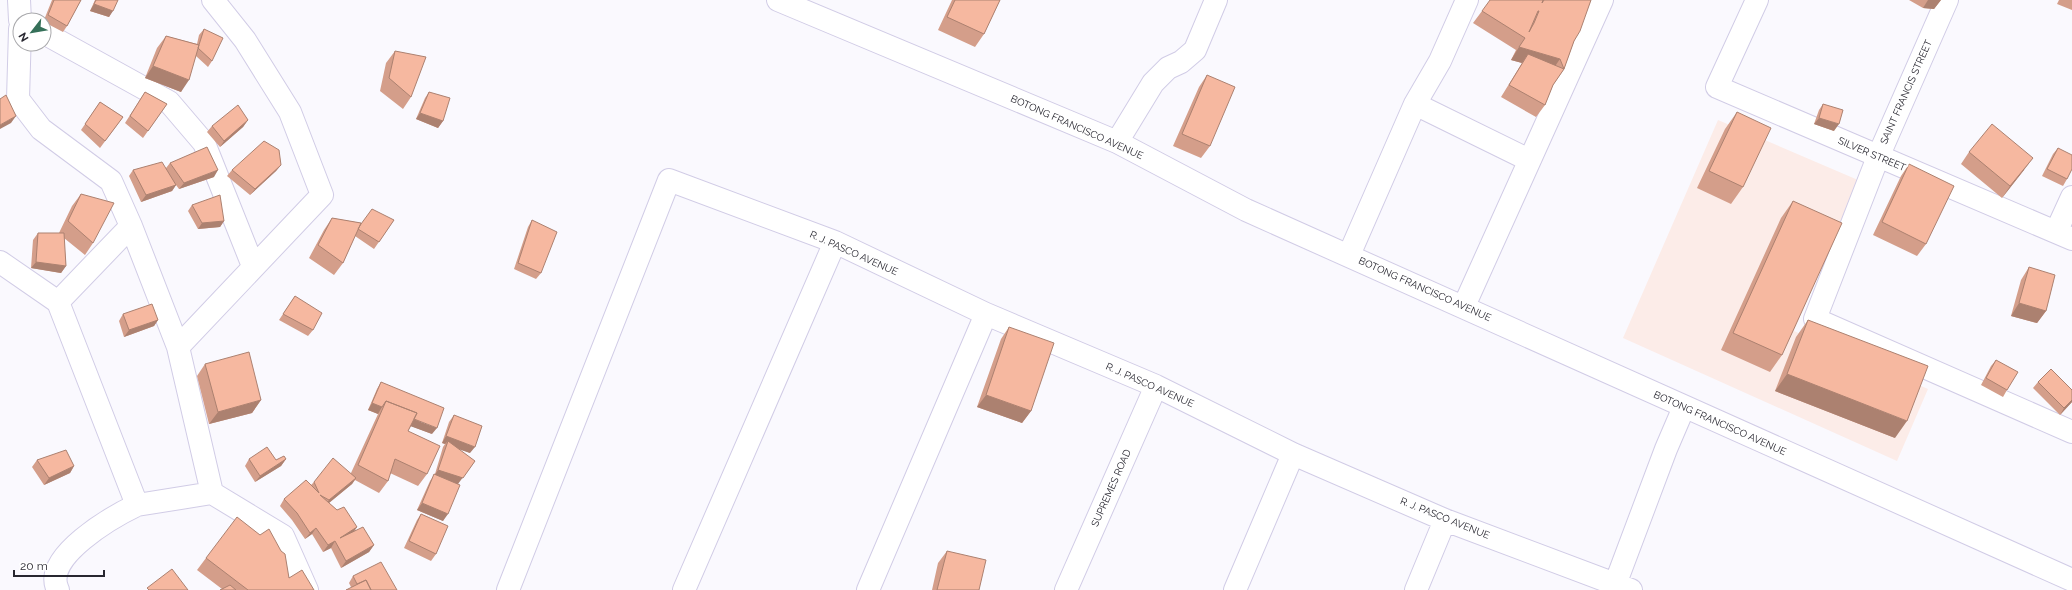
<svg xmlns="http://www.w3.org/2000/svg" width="2072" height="590" viewBox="0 0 2072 590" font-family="Raleway,sans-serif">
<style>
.education{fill:#fcece8}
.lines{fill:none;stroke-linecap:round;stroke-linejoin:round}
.street-casing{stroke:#d1cce6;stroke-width:24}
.street{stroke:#fff;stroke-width:22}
.wall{fill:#d49e8a}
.shaded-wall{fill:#ac8170}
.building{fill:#f6b8a0;stroke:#ac8170;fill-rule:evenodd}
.labels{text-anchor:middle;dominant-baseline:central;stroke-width:4;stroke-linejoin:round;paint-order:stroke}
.street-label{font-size:10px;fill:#282730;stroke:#fff}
</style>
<rect width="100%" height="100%" fill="#faf9fe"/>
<path class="education" d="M 1718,120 L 1858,180 L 1794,331 L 1928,389 L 1897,461 L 1623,338 Z"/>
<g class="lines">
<g class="street-casing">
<path id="street" d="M 19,0 L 20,20
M 778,0 L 1117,142 L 1246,210 L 2072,580
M 1757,0 L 1717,87 L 2072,239
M 1947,0 L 1878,157 L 1815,319 L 2072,432
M 20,29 L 18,99 L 41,129 L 111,181 L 131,226 L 178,347
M 44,33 L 169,102 L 204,143 L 253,266
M 1415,104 L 1529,160
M 1117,142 L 1153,83 L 1168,68 L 1181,62 L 1195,50 L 1216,0
M 2056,232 L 2072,197
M 1349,255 L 1415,104 L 1440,61 L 1467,0
M 0,262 L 58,302 L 137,505 L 212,493 L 283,536 L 307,590
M 58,302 L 131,226
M 1464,306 L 1602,0
M 212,493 L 178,347 L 322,195 L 290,112 L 245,40 L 213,0
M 58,590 C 41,557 114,516 137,505
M 508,590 L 669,180 L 835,242 L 986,314 L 1156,386 L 1293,454 L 1445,520 L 1631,590
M 684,590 L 835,242
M 868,590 L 986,314
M 1066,590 L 1156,386
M 1235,590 L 1293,454
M 1416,590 L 1445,520
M 1613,590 L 1666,449 L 1684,407"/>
</g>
<use href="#street" class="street"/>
</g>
<path class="wall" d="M 52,0 L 81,0 L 67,26 L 63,32 L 44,22 L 44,20 Z
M 95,0 L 118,0 L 109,17 L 90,11 Z
M 952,0 L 1000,0 L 984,34 L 975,47 L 938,30 Z
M 1543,0 L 1591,0 L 1574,41 L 1564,69 L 1553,85 L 1545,105 L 1536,117 L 1501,97 L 1522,63 L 1511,60 L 1516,50 L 1473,23 L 1482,11 Z
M 1909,0 L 1941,0 L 1934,9 L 1923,8 Z
M 2059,0 L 2072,0 L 2072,10 L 2057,4 Z
M 204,29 L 212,61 L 208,67 L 196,56 L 181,92 L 145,78 L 157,48 L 166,36 L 197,44 L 199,35 Z
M 395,51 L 411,97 L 403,109 L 380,91 L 386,63 Z
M 1207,75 L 1210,146 L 1201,158 L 1173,146 L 1199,87 Z
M 145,92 L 167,104 L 143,138 L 125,123 Z
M 429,92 L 443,121 L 438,128 L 416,119 L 425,98 Z
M 100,102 L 123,117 L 100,148 L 81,130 Z
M 1823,104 L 1834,131 L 1814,124 L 1819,110 Z
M 1737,112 L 1743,187 L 1731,204 L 1697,188 L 1725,129 Z
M 248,120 L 243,127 L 220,147 L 207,132 L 212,126 Z
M 2058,148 L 2067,179 L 2063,186 L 2042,176 L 2053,154 Z
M 1969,152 L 2024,170 L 2002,198 L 1961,164 Z
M 170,163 L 214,177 L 179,189 L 176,185 L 172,191 L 141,202 L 129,176 L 133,170 L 166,168 Z
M 1909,164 L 1926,244 L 1917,256 L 1873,235 L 1901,176 Z
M 281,165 L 276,171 L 250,195 L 227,176 L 232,170 Z
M 81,194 L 93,243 L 85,255 L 64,238 L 66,266 L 61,273 L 31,268 L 33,240 L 38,233 L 59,233 L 72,206 Z
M 1793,201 L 1782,355 L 1770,372 L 1721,350 L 1781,218 Z
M 192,205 L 224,221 L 220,227 L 198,229 L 188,211 Z
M 332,218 L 361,223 L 394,220 L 374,249 L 355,236 L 343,263 L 334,275 L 309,258 L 324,230 Z
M 532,220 L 541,273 L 536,279 L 514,269 L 528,227 Z
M 2029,267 L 2046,311 L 2037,323 L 2011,316 L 2021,280 Z
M 295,296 L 313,330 L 308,336 L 279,320 Z
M 123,314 L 158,320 L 154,326 L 124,337 L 119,321 Z
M 1808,320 L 1895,438 L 1775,391 L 1796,337 Z
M 1009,327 L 1031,411 L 1022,423 L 977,407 L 1001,339 Z
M 1996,360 L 2007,390 L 2003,397 L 1981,385 L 1991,366 Z
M 205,364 L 261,400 L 252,413 L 209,424 L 197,376 Z
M 381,382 L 432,434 L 411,426 L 408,431 L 427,474 L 418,486 L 390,473 L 388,481 L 379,493 L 355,480 L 352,484 L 329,503 L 337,510 L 357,527 L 354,531 L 374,545 L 369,552 L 341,568 L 331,548 L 323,552 L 312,534 L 305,539 L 292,520 L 280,506 L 284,499 L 311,485 L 314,482 L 351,473 L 378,414 L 368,410 L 377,389 Z
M 2038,382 L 2072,402 L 2060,415 L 2033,388 Z
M 454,415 L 470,453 L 460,449 L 458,484 L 443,521 L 417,510 L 430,481 L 435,474 L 443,447 L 445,444 L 442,443 L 449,422 Z
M 249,459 L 276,460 L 286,459 L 281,466 L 255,482 L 245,466 Z
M 37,460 L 74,466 L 70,473 L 44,485 L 32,467 Z
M 421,514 L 436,554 L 431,561 L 404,548 L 417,520 Z
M 947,551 L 979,590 L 932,590 L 938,563 Z
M 206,558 L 289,578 L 314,590 L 220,590 L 222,589 L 197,570 Z
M 353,576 L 397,590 L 351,587 L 349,583 Z"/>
<path class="shaded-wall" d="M 1928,0 L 1941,0 L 1934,9 L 1923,8 Z
M 94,4 L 113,11 L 109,17 L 90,11 Z
M 1519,47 L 1560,59 L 1551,72 L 1528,54 L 1522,63 L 1511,60 Z
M 153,66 L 189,80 L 181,92 L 145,78 Z
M 420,113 L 443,121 L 438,128 L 416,119 Z
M 16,116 L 11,123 L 0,129 L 0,125 Z
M 1819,118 L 1839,124 L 1834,131 L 1814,124 Z
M 248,120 L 243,127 L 220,147 L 224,141 Z
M 2033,158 L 2024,170 L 2002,198 L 2010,186 Z
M 281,165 L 276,171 L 250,195 L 255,189 Z
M 218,170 L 214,177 L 179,189 L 184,183 Z
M 176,185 L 172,191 L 141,202 L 146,195 Z
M 224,221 L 220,227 L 198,229 L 202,223 Z
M 36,262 L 66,266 L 61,273 L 31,268 Z
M 2019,303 L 2046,311 L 2037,323 L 2011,316 Z
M 158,320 L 154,326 L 124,337 L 129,330 Z
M 1787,374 L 1907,421 L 1895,438 L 1775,391 Z
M 986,395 L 1031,411 L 1022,423 L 977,407 Z
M 261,400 L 252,413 L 209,424 L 218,412 Z
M 2072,400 L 2072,402 L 2060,415 L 2064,408 Z
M 372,403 L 382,407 L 378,414 L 368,410 Z
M 383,408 L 437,428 L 432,434 L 380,415 Z
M 446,436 L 475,447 L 470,453 L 446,445 L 448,441 L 445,444 L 442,443 Z
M 286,459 L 281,466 L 255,482 L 260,476 Z
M 475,461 L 458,484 L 434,476 L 438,470 Z
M 74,466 L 70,473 L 44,485 L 49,478 Z
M 356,478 L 352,484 L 324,507 L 329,500 Z
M 422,503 L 448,514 L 443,521 L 417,510 Z
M 357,527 L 353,533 L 340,538 Z
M 316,528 L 312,534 L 305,539 L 310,533 Z
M 335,541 L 331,548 L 323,552 L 328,545 Z
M 374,545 L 369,552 L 341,568 L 346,561 Z"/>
<path class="building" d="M 54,0 L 81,0 L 67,26 L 48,15 Z
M 96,0 L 118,0 L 113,11 L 94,4 Z
M 955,0 L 1000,0 L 984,34 L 947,17 Z
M 1490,0 L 1543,0 L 1542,3 L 1544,0 L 1591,0 L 1580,31 L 1574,41 L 1564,69 L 1560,59 L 1519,47 L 1525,38 L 1482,11 ZM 1538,11 L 1539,11 L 1534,23 L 1529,32 Z
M 204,29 L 223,38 L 212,61 L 198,48 Z
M 166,36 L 199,45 L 189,80 L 153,66 Z
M 395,51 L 426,57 L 411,97 L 389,78 Z
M 1528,54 L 1564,69 L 1553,85 L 1545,105 L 1509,85 Z
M 1207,75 L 1235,87 L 1210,146 L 1182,134 Z
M 145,92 L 167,104 L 148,131 L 130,116 Z
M 429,92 L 450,98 L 443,121 L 420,113 Z
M 6,95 L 16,116 L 0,125 L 0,99 Z
M 100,102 L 123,117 L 105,141 L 85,124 Z
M 1823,104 L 1843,110 L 1839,124 L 1819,118 Z
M 238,105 L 248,120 L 224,141 L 212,126 Z
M 1737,112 L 1771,128 L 1743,187 L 1709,171 Z
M 1992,124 L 2033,158 L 2010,186 L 1969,152 Z
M 264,141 L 279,150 L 281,165 L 255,189 L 232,170 Z
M 207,147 L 218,170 L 184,183 L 170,163 Z
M 2058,148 L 2072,155 L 2072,169 L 2067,179 L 2047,169 Z
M 162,162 L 176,185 L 146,195 L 133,170 Z
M 1909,164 L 1954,186 L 1926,244 L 1882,222 Z
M 81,194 L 114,203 L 93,243 L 68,221 Z
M 220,195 L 224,221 L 202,223 L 192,205 Z
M 1793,201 L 1842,223 L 1782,355 L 1733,333 Z
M 372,209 L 394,220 L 379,242 L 358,229 L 361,224 Z
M 332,218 L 361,223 L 343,263 L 318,245 Z
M 532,220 L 557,232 L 541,273 L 518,263 Z
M 38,233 L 64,233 L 66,266 L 36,262 Z
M 2029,267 L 2055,275 L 2046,311 L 2019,303 Z
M 295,296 L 322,313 L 313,330 L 283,314 Z
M 152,304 L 158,320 L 129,330 L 123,314 Z
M 1808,320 L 1928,366 L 1907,421 L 1787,374 Z
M 1009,327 L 1054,343 L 1031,411 L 986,395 Z
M 249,352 L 261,400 L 218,412 L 205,364 Z
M 1996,360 L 2018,372 L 2007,390 L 1986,378 Z
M 2051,369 L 2072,390 L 2072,400 L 2064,408 L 2038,382 Z
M 381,382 L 444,408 L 437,428 L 414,419 L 417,413 L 386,401 L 382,407 L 372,403 Z
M 386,401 L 417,413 L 408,431 L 440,446 L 427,474 L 395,459 L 388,481 L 358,465 Z
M 454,415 L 482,426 L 475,447 L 446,436 Z
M 448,441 L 475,461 L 463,478 L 438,470 Z
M 267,447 L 276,460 L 284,456 L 286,459 L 260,476 L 249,459 Z
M 66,450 L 74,466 L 49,478 L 37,460 Z
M 333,458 L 356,478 L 329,500 L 320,495 L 337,510 L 344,507 L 357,527 L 340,538 L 363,527 L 374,545 L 346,561 L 335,541 L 328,545 L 316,528 L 310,533 L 297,513 L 284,499 L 306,480 L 319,493 L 314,482 Z
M 434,474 L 460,485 L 448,514 L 422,503 Z
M 421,514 L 448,526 L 436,554 L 409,541 Z
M 237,517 L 260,535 L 269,529 L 281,551 L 285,554 L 289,578 L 302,570 L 314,590 L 248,590 L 206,558 Z
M 947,551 L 986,560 L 979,590 L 937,590 Z
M 381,562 L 397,590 L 371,590 L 366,580 L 357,584 L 353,576 Z
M 172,569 L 188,590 L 149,590 L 147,588 Z
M 366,580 L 371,590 L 346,590 Z
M 230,585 L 236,590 L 220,590 Z"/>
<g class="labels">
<g class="street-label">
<text transform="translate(1906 92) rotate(-66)">SAINT FRANCIS STREET</text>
<text transform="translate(1077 127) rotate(24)">BOTONG FRANCISCO AVENUE</text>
<text transform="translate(1872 154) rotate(23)">SILVER STREET</text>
<text transform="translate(854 253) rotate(24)">R. J. PASCO AVENUE</text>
<text transform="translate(1425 289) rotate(24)">BOTONG FRANCISCO AVENUE</text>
<text transform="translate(1150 385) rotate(24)">R. J. PASCO AVENUE</text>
<text transform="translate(1720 423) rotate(24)">BOTONG FRANCISCO AVENUE</text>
<text transform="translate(1111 488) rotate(-66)">SUPREMES ROAD</text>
<text transform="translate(1445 518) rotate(22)">R. J. PASCO AVENUE</text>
</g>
</g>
<g transform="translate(32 32) rotate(239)"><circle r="19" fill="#ffffff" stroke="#a9a9ac"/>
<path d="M0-3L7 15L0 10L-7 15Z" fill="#357059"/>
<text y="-6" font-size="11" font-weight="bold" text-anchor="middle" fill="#282730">N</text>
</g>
<path d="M14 570v6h90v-6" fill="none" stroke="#282730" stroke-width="2"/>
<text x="20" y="570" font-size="12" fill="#282730" stroke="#ffffff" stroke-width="3" paint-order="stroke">20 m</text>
</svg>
